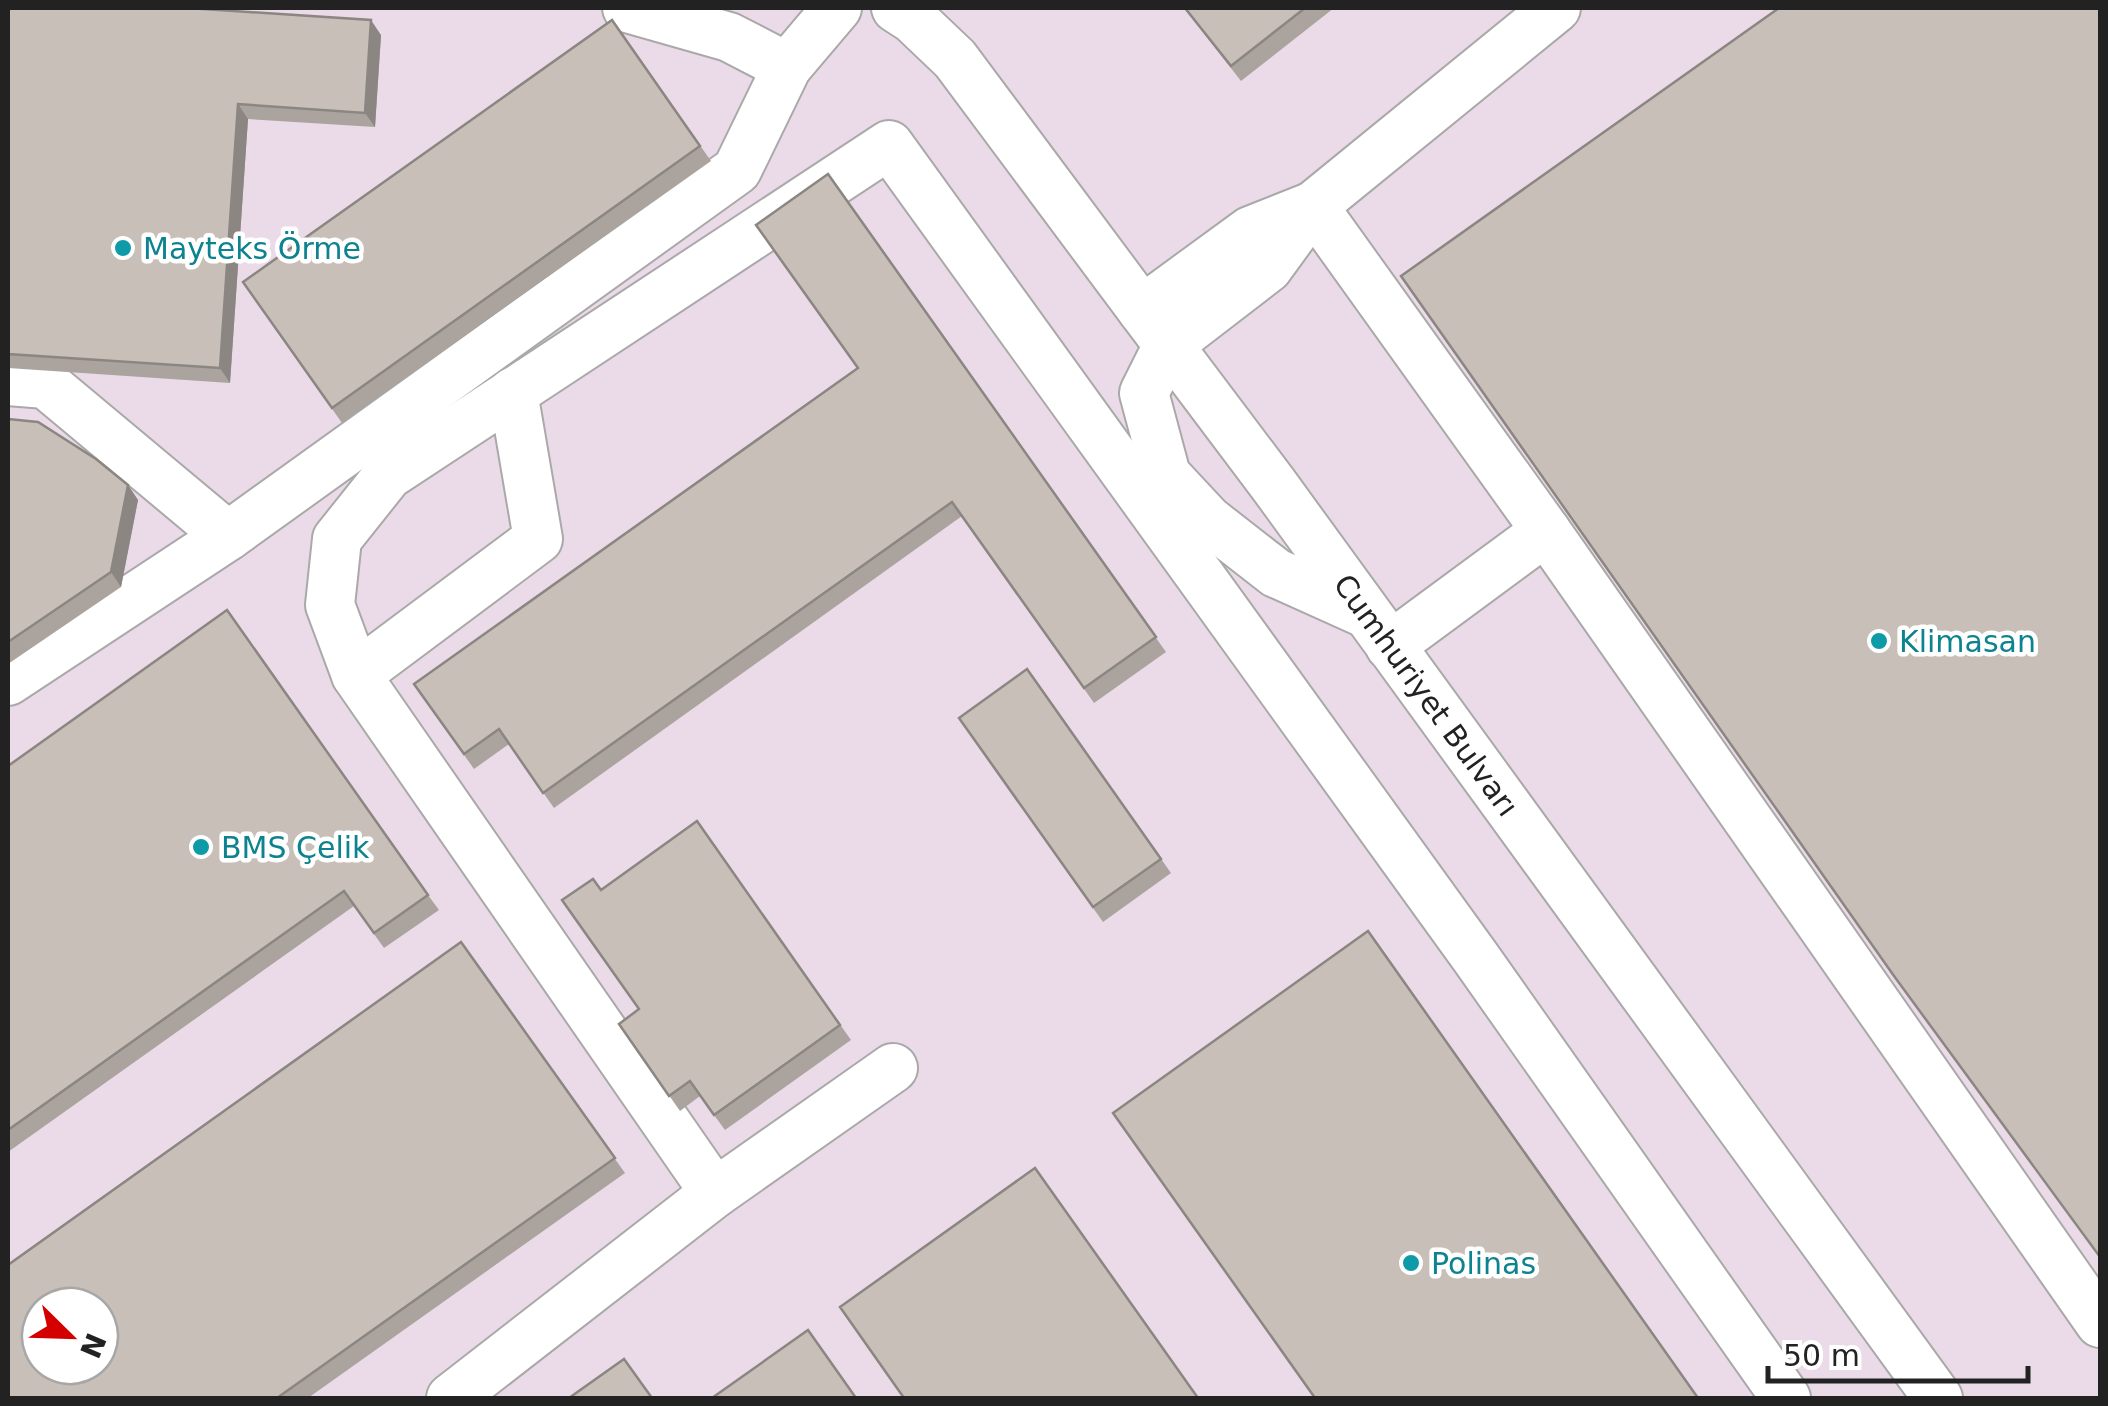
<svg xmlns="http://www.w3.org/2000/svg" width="2108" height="1406" viewBox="0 0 2108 1406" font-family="'DejaVu Sans',sans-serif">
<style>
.industrial{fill:#ebdbe8;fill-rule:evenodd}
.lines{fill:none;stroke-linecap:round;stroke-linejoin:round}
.minor-casing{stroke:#a9a9a9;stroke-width:52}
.minor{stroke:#fff;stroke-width:48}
.wall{fill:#aba49e}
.shaded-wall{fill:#8b8681}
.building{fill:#c7bfb8;stroke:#8b8681;stroke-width:2.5;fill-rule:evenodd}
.culture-dot{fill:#0f9aa8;stroke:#fff;stroke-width:4}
.labels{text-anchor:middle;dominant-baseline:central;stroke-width:9;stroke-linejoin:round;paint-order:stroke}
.culture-label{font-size:30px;fill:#0d838f;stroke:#fff;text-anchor:start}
.street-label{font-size:30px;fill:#222;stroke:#fff}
</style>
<rect width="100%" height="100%" fill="#f2efe9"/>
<path class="industrial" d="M 8,8 L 2100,8 L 2100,1398 L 8,1398 ZM 40,1306 L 100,1306 L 100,1366 L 40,1366 Z"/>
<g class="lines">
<g class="minor-casing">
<g id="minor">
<path d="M 627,8 L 729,37 L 787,67"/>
<path id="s1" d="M 896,8 L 913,19 L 955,59 L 1142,310 L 1273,484 L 1938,1398"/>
<path d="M 1313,206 L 1546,531 L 2100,1323"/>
<path d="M 1142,310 L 1250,231 L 1313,206"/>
<path d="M 8,381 L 46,384 L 228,536"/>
<path d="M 1363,612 L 1276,573 L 1208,520 L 1166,475 L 1144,393 L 1168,345 L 1268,268 L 1313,206 L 1556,8"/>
<path d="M 1390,646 L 1546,531"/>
<path d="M 356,675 L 538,539 L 513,392"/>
<path d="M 8,681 L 228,536 L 737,170 L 787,67 L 837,8"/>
<path d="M 715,1193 L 356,675 L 330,605 L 337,539 L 388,475 L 889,145 L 1476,958 L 1786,1398"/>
<path d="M 451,1398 L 715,1193 L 893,1068"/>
</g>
</g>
<use href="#minor" class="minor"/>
</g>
<path class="wall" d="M 8,8 L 381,35 L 375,127 L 248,119 L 230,383 L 8,368 Z
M 1184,8 L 1334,8 L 1241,81 Z
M 612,20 L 711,161 L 342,423 L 243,282 Z
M 828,174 L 1166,652 L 1094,703 L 962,516 L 554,808 L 509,744 L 474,769 L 414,684 L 858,368 Z
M 8,419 L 128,485 L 138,500 L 121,587 L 8,664 Z
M 1027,669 L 1171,873 L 1103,922 L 959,718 Z
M 8,766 L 428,895 L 439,910 L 384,948 L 354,906 L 8,1152 Z
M 697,821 L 851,1040 L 725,1130 L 700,1096 L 680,1111 L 619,1024 L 639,1009 L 601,890 Z
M 461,942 L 625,1173 L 308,1398 L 8,1398 Z"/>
<path class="shaded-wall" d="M 371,20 L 381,35 L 375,127 L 365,113 Z
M 238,104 L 248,119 L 230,383 L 220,368 Z
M 128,485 L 138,500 L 121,587 L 111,572 Z"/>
<path class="building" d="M 8,8 L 188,8 L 371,20 L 365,113 L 238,104 L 220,368 L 8,354 Z
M 1185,8 L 1305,8 L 1231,66 Z
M 1779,8 L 2100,8 L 2100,1257 L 1894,976 L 1401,276 Z
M 612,20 L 700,146 L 332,408 L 243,282 Z
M 828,174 L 1156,637 L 1084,688 L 952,502 L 543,793 L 499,729 L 464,754 L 414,684 L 858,368 L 756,225 Z
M 8,419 L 38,422 L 96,459 L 128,485 L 111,572 L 8,642 Z
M 227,610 L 428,895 L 374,933 L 344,891 L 8,1130 L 8,766 Z
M 1027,669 L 1161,859 L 1093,907 L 959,718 Z
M 697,821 L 840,1025 L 714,1115 L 690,1081 L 669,1096 L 619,1024 L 639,1009 L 562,900 L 593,879 L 601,890 Z
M 1368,931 L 1698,1398 L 1315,1398 L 1113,1113 Z
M 461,942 L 615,1158 L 277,1398 L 8,1398 L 8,1265 ZM 40,1306 L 100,1306 L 100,1366 L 40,1366 Z
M 1035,1168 L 1198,1398 L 904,1398 L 840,1307 Z
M 808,1330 L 856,1398 L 712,1398 Z
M 624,1359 L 652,1398 L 569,1398 Z"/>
<g class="culture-dot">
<circle cx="123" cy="248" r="10"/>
<circle cx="1879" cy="641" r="10"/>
<circle cx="201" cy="847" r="10"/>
<circle cx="1411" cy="1263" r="10"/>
</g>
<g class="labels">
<g class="culture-label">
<text x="143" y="248">Mayteks Örme</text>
<text x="1899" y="641">Klimasan</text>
<text x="221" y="847">BMS Çelik</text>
<text x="1431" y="1263">Polinas</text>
</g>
<g class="street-label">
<text stroke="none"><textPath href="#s1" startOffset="870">Cumhuriyet Bulvarı</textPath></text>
</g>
</g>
<rect width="2108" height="1406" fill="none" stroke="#222222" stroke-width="20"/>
<g transform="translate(70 1336) rotate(113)"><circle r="48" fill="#ffffff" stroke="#a7a7a7" stroke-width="2.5"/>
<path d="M0-8L18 38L0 25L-18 38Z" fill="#d40000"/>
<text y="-15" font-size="28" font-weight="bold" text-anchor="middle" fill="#222222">N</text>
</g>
<path d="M1768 1366v15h260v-15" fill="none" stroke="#222222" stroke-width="5"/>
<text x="1783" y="1366" font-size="30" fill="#222222" stroke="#ffffff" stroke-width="8" paint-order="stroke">50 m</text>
</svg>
